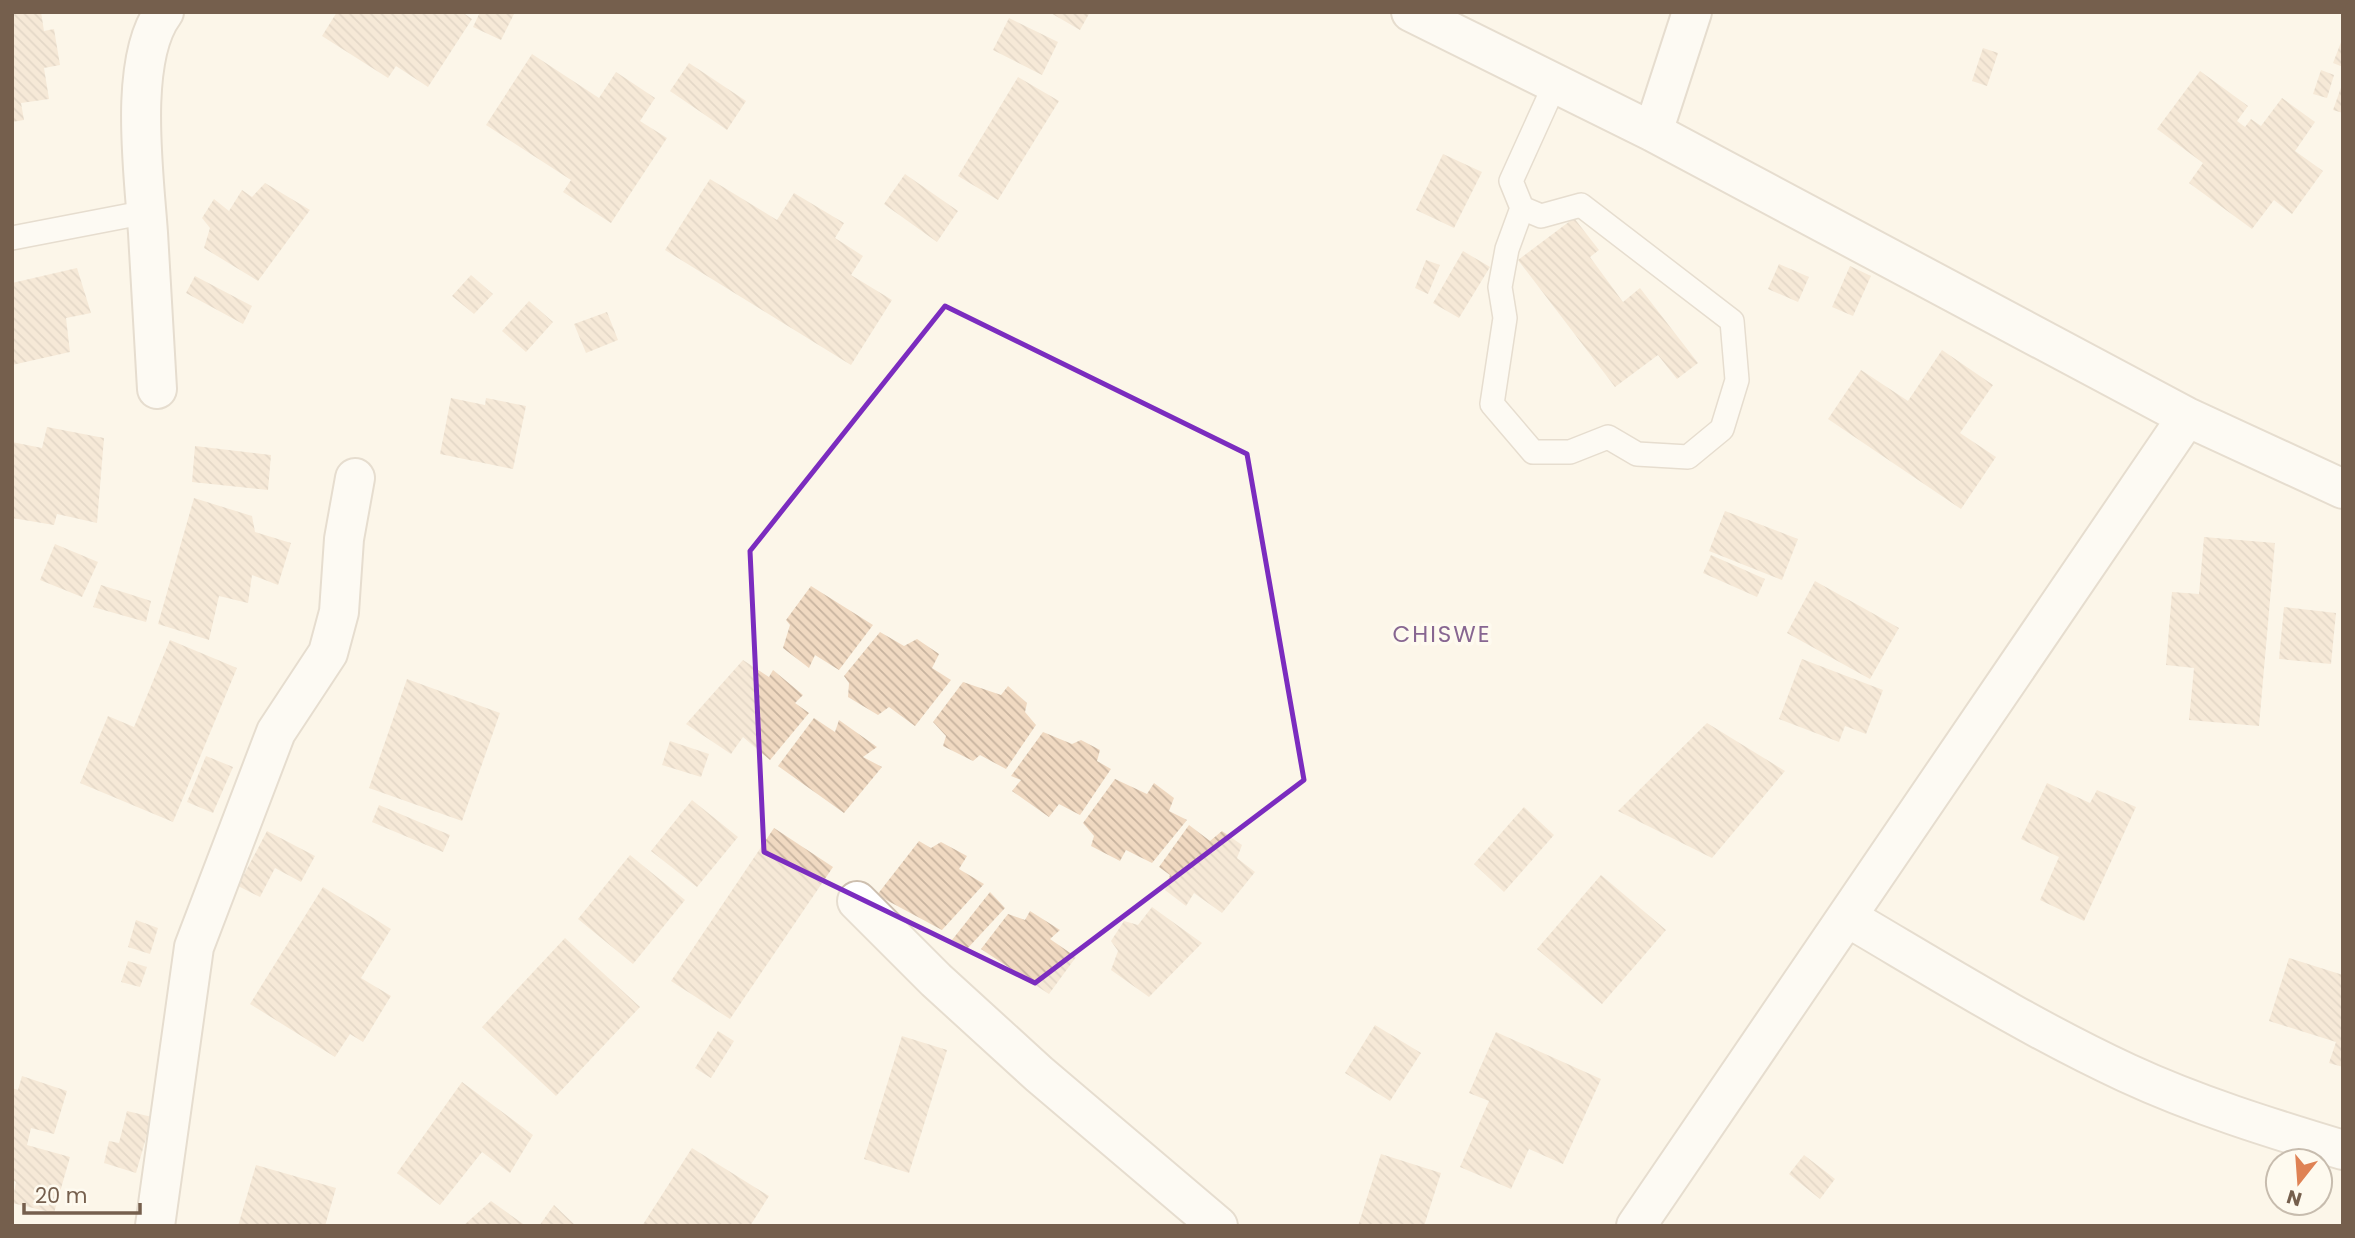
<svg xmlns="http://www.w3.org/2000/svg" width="2355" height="1238" viewBox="0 0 2355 1238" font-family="Poppins,sans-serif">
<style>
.building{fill:url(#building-back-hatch)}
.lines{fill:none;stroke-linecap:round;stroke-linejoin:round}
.lane-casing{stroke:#cdbfaf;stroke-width:26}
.street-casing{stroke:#cdbfaf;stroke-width:42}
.lane{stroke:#fff;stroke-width:23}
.street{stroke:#fff;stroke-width:38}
.marked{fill:none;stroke:#7b2cbf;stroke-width:5;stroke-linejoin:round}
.labels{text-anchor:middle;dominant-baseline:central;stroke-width:7;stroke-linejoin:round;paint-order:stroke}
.quarter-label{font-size:23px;letter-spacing:2px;fill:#876691;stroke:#fefaef}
</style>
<defs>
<pattern id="building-back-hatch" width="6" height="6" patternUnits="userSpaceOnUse" patternTransform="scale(1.75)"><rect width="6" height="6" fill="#f0d9c1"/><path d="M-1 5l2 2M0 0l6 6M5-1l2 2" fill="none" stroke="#c7b39f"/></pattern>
</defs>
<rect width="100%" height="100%" fill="#fcf6e9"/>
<path class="building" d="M 12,12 L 41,12 L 44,31 L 54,29 L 60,65 L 44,68 L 49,99 L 21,103 L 24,120 L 12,122 Z
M 337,12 L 462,12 L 472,19 L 428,87 L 396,66 L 388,78 L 322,36 Z
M 480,12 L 515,12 L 501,40 L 473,27 Z
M 1049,12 L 1090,12 L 1080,30 Z
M 1009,18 L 1058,42 L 1042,75 L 993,50 Z
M 2343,37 L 2343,67 L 2333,63 Z
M 1983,48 L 1998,53 L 1987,86 L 1972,81 Z
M 532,54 L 599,98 L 616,72 L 655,98 L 640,121 L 667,138 L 611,223 L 563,192 L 571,180 L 486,125 Z
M 689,63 L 746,101 L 727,130 L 670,91 Z
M 2321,70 L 2334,75 L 2327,98 L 2313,94 Z
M 2200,71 L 2248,106 L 2237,121 L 2245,127 L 2251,119 L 2261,126 L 2282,98 L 2315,122 L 2295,151 L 2323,171 L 2292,214 L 2274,200 L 2252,229 L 2189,183 L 2203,163 L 2157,129 Z
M 1018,77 L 1059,101 L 998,200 L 958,176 Z
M 2343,82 L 2343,113 L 2333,110 Z
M 1443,154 L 1482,172 L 1454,228 L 1416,210 Z
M 905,174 L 958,211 L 937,242 L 884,204 Z
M 710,179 L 777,220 L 794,193 L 844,223 L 835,238 L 863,256 L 851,275 L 892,300 L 851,365 L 665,250 Z
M 265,183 L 310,210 L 258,281 L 204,248 L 210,228 L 202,218 L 214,199 L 229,211 L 242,190 L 252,197 Z
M 1574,218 L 1599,250 L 1590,257 L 1623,302 L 1640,288 L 1698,363 L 1677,379 L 1658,355 L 1615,387 L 1518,260 Z
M 1463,251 L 1490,267 L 1459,318 L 1433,303 Z
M 1426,260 L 1440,265 L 1428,294 L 1415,288 Z
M 1779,264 L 1809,277 L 1798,302 L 1768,289 Z
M 1850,266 L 1871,276 L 1853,316 L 1832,307 Z
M 77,268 L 91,313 L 66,318 L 70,352 L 12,365 L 12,283 Z
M 471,275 L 493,294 L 474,314 L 452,296 Z
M 195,276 L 252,306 L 243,324 L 186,293 Z
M 529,301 L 553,322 L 526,352 L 502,331 Z
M 607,312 L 618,340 L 586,353 L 574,324 Z
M 1942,350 L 1993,385 L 1960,433 L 1996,457 L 1961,509 L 1828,419 L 1861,370 L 1908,401 Z
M 451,398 L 485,405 L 486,398 L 526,406 L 513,469 L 440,454 Z
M 47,427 L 104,438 L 97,523 L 57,514 L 54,525 L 12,518 L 12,442 L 42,448 Z
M 195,446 L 271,455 L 268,490 L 192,482 Z
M 194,498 L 252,516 L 255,532 L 291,543 L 278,585 L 252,575 L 248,603 L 219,596 L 209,640 L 158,624 Z
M 1725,511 L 1798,539 L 1782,580 L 1709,551 Z
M 2204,537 L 2275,543 L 2259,726 L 2189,720 L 2194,668 L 2166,665 L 2172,592 L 2199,594 Z
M 55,544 L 98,562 L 82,597 L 40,580 Z
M 1711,555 L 1765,579 L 1757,597 L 1703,573 Z
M 1815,581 L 1899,628 L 1870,679 L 1787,633 Z
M 101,585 L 151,601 L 146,622 L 93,607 Z
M 811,586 L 873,625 L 839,670 L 815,655 L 809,668 L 783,648 L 790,625 L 786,620 Z
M 2284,607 L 2336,613 L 2331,664 L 2279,659 Z
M 880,632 L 904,646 L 917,639 L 939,654 L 932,668 L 951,680 L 915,726 L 889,707 L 878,715 L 848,697 L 849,683 L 844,676 Z
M 170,640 L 237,668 L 173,822 L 80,783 L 108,716 L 134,727 Z
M 1802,659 L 1883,690 L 1866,734 L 1845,726 L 1839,742 L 1779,719 Z
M 743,660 L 769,677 L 773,670 L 803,695 L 795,703 L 809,713 L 770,760 L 743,737 L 731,754 L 686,724 Z
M 407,679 L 500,713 L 462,821 L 369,788 Z
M 963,682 L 1001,695 L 1008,686 L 1027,703 L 1025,712 L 1036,725 L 1006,769 L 980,755 L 973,761 L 943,746 L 946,736 L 933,722 Z
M 814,718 L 835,732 L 839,720 L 877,747 L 863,757 L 882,767 L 844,813 L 778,766 Z
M 1707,723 L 1785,771 L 1712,858 L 1618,811 Z
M 1043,732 L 1072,744 L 1081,740 L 1100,750 L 1097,761 L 1111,769 L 1080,815 L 1059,804 L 1049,817 L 1012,791 L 1021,780 L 1011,776 Z
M 670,741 L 709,754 L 701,777 L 662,765 Z
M 206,756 L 233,767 L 213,813 L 187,802 Z
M 1115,779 L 1147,794 L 1154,783 L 1174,798 L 1169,811 L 1187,820 L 1152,863 L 1126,850 L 1120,861 L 1091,846 L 1094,836 L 1083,823 Z
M 2047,783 L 2090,803 L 2097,790 L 2136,807 L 2084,921 L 2040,900 L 2059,857 L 2021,839 Z
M 692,800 L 738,837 L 697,887 L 651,851 Z
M 379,805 L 450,835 L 443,852 L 372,822 Z
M 1524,807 L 1554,835 L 1504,892 L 1474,864 Z
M 1189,825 L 1210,841 L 1222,831 L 1242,845 L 1237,858 L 1255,872 L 1222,913 L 1194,893 L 1186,906 L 1165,890 L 1170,875 L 1159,867 Z
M 774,828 L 833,867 L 730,1019 L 671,981 Z
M 267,831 L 315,856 L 301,882 L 275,868 L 260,897 L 238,886 Z
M 919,841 L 931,848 L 941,842 L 967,856 L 959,869 L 984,884 L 942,930 L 877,895 Z
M 630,855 L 685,900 L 633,964 L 578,919 Z
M 1601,875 L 1666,930 L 1602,1004 L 1537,949 Z
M 323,887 L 391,929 L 361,978 L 391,996 L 363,1042 L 350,1034 L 335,1057 L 250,1004 Z
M 990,892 L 1005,908 L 967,949 L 952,940 Z
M 1152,907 L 1202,943 L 1149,997 L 1111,970 L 1118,951 L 1111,941 L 1124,921 L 1138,925 Z
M 1030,911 L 1060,930 L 1050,939 L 1076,957 L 1049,994 L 981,949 L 1008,914 L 1025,920 Z
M 136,920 L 158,928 L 150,954 L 128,947 Z
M 565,938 L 640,1007 L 556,1096 L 482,1027 Z
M 2289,958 L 2343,975 L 2343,1067 L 2329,1063 L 2336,1042 L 2269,1021 Z
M 128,961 L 147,967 L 140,987 L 121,982 Z
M 1375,1025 L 1421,1053 L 1390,1101 L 1345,1073 Z
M 718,1031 L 734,1041 L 711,1078 L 695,1068 Z
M 1496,1032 L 1601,1079 L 1563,1164 L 1529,1149 L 1511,1189 L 1460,1167 L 1489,1101 L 1469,1093 Z
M 902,1036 L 947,1050 L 909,1173 L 864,1159 Z
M 22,1076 L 67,1091 L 54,1134 L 31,1128 L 27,1145 L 70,1157 L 54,1213 L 12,1203 L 16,1182 L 12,1180 L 12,1088 L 18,1090 Z
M 462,1082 L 533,1135 L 510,1173 L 482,1152 L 440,1205 L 397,1173 Z
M 127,1111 L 152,1117 L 136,1173 L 104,1163 L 109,1141 L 119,1143 Z
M 692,1148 L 769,1196 L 750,1226 L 642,1226 Z
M 1381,1154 L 1441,1173 L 1424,1226 L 1358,1226 Z
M 1804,1155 L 1835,1179 L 1820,1199 L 1789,1174 Z
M 256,1165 L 336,1188 L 325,1226 L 238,1226 Z
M 491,1201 L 526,1226 L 463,1226 Z
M 554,1205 L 576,1226 L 539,1226 Z"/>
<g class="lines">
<g class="lane-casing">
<path id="lane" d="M 1522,208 L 1507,249 L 1500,287 L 1505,318 L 1492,404 L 1533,452 L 1570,452 L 1608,437 L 1637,454 L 1688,457 L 1722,429 L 1737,380 L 1732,321 L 1581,205 L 1541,216 L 1522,208 L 1511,181 L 1555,84
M 12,238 L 147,212"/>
</g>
<g class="street-casing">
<path id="street" d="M 1411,12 L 1653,132 L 2187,417 L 2343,489
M 1653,132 L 1692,12
M 157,389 C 154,337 151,285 148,233 C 144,175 128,60 164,12
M 857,901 L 936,980 L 1039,1074 L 1218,1226
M 1847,917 C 1939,971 2030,1028 2127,1073 C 2196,1105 2270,1128 2343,1150
M 155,1226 L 194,947 L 276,732 L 328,653 L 339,612 L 344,539 L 355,478
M 1636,1226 L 2187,417"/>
</g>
<use href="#lane" class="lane"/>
<use href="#street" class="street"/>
</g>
<path d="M0 0H2355V1238H0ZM 945,306 L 1247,454 L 1304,780 L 1035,983 L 764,852 L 750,551 Z" fill="#fcf6e9" fill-opacity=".55" fill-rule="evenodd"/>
<path class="marked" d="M 945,306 L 1247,454 L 1304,780 L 1035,983 L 764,852 L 750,551 Z"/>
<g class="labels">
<g class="quarter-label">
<text x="1442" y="634">CHISWE</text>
</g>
</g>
<rect width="2355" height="1238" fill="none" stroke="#755f4d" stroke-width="28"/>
<g transform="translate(2299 1182) rotate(197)"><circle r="33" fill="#fefaef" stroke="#c7bcae" stroke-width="2"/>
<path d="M0-5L12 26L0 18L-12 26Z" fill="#df8254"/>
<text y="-10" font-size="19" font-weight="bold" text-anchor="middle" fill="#755f4d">N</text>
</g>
<path d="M24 1203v10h116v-10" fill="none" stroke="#755f4d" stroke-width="3.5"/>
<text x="35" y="1203" font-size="21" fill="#755f4d" stroke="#fefaef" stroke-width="5" paint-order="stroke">20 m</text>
</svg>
